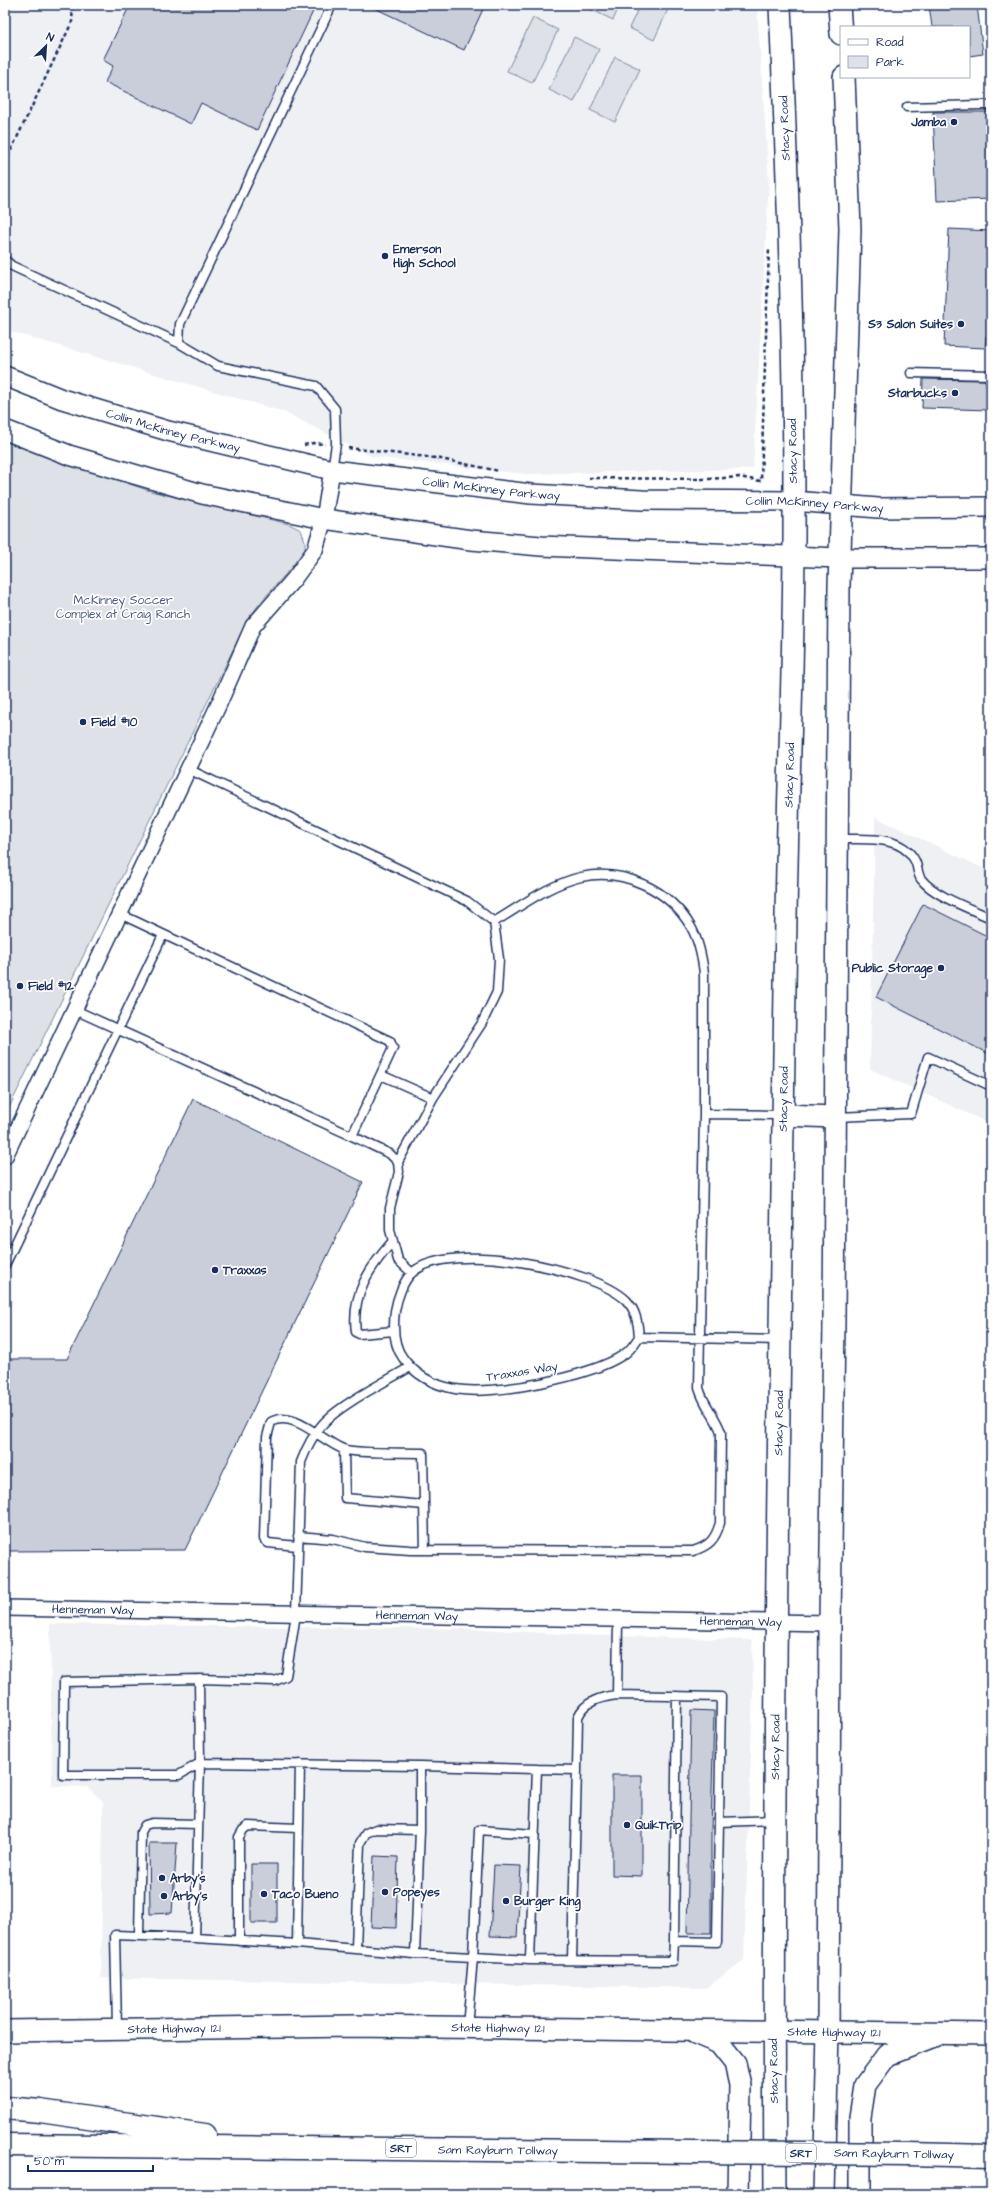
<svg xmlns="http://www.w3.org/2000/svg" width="996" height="2199" viewBox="0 0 996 2199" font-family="'Architects Daughter',sans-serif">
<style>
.built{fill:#eff0f4}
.green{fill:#dee1e7;stroke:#7c88a2}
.building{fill:#caceda;stroke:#1b2f5e}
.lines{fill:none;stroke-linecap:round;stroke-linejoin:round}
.service-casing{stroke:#1b2f5e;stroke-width:11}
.minor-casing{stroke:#1b2f5e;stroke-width:18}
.tertiary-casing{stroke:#1b2f5e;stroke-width:22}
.secondary-casing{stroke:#1b2f5e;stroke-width:24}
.motorway-casing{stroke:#1b2f5e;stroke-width:25}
.path{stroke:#1b2f5e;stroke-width:2.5;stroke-dasharray:4 3;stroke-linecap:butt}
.service{stroke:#fff;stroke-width:8}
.minor{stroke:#fff;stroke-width:15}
.tertiary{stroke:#fff;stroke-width:19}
.secondary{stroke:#fff;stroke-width:21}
.motorway{stroke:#fff;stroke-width:22}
.motorway-bridge-casing{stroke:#1b2f5e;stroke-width:25;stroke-linecap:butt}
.motorway-bridge{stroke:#fff;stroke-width:22}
.poi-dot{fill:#1b2f5e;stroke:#fff;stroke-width:1.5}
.labels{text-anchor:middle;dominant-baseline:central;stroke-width:3.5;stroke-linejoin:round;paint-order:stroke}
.shield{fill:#fff;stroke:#5f6d8e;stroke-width:1}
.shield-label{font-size:11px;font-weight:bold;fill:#1b2f5e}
.poi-label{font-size:12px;font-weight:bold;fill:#1b2f5e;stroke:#fff;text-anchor:start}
.street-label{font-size:12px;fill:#1b2f5e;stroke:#fff}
.park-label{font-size:12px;fill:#4c5c80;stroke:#fff}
</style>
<rect width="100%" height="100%" fill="#fff"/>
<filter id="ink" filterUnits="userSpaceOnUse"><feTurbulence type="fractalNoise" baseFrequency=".025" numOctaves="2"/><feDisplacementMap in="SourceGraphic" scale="8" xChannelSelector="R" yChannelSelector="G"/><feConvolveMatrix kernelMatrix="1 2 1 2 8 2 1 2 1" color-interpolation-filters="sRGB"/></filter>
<g filter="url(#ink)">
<path class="built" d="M 5,5 L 757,5 L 769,182 L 753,469 L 525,474 L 373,457 L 284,412 L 5,330 Z
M 875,817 L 991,872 L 991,1124 L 870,1069 Z
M 50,1624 L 481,1629 L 576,1635 L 752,1640 L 753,1693 L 744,1960 L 706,1988 L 101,1978 L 103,1801 L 87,1787 L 52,1786 Z"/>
<path class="green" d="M 589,5 L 620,5 L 613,20 L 588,8 Z
M 640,5 L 670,5 L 654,40 L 629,28 Z
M 533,18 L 558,30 L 532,83 L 507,71 Z
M 574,37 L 599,49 L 574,102 L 549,90 Z
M 615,57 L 640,69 L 615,122 L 590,110 Z
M 5,441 L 150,491 L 289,524 L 301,530 L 305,541 L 305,552 L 260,603 L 247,621 L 5,1116 Z"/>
<path class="building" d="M 130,5 L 316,5 L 257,130 L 201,103 L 191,124 L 105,82 L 113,66 L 103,60 Z
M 368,5 L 485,5 L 464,50 Z
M 929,5 L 977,5 L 983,54 L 969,56 L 969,27 L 932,27 Z
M 933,112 L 989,112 L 991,199 L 937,201 Z
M 949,229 L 991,231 L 991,336 L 986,336 L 985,348 L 944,346 Z
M 923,379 L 985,380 L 991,410 L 922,408 Z
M 923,904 L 991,938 L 991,1055 L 876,997 Z
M 193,1099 L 363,1182 L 185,1550 L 5,1551 L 5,1359 L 67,1359 Z
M 691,1710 L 714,1711 L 711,1832 L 711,1933 L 687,1933 Z
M 612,1775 L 642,1775 L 642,1876 L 612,1875 Z
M 149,1843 L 177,1843 L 172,1913 L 150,1914 Z
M 374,1856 L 398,1857 L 396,1928 L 371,1927 Z
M 251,1864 L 277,1864 L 277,1923 L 251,1923 Z
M 494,1865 L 521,1866 L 517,1937 L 490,1936 Z"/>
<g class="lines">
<g class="service-casing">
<path id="service" d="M 907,107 L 981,105 L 990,105 L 991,107
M 5,260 L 12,266 L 179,343
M 911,373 L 991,375
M 332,470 L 336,444 L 335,409 L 316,386 L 218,366 L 179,343 L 180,324 L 332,5
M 188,769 L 467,901 L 494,922 C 521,906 550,884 581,877 C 623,868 669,889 691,927 C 699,941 702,957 704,973 L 704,1114
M 838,839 C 863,840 900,834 914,859 C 918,865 917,874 921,879 C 934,896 971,909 991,918
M 75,1010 L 352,1136 L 393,1048 L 390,1041 L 120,914
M 381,1075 L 433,1098
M 835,1117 L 911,1114 L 928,1057 L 991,1086
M 352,1136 L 390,1154 L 398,1162 L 399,1172 L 390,1208 L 390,1230 L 398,1260 L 412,1273
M 398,1162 L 433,1098 L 482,1023 L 497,992 L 499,959 L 494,922
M 393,1241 C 369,1268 351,1295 356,1332 L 359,1334 L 394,1331
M 5,1265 L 163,935
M 639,1337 C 638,1323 636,1310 626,1300 C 592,1268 450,1240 413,1272 C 403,1280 397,1299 395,1311 C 393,1327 393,1345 403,1358 C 416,1376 433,1385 455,1389 C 494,1396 590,1377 623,1355 C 630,1351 635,1343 639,1337 L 780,1340
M 344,1450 L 345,1498 L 424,1505
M 298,1536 L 333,1539 L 365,1547 L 410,1550 L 693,1551 C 709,1546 715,1540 720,1523 L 721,1432 C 715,1415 704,1406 699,1388 L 704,1114 L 782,1115
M 297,1546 L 268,1543 L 264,1539 L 267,1437 L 271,1422 C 293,1409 322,1441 343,1449 C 354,1454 407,1452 423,1453 L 425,1550
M 618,1620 L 617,1695 L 721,1697 L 717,1942 L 674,1941 L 677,1696
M 199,1679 L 200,1763 L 179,1775 L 63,1775 L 64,1682 Z
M 199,1679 L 275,1681 L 286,1676 L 296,1614 L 301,1462 C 306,1449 312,1436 322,1425 C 337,1406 387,1381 410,1367
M 420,1766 L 200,1763 L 195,1938 L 297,1944 L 415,1954 L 420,1830 L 420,1766 L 537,1769 L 530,1960 L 473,1957 L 467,2027
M 537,1769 L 577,1770 L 572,1959
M 577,1770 L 578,1717 C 585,1701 601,1697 617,1695
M 719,1822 L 774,1820
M 139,1936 L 141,1832 L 145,1825 L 152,1823 L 198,1824
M 239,1941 L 239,1837 L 243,1830 L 248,1826 L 298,1828
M 297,1944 L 300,1764
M 356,1948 L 360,1843 L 366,1833 L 376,1829 L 420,1830
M 415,1954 L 473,1957 L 479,1830 L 534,1834
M 530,1960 L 673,1961 L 674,1941
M 117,2028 L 115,1935 L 195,1938"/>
</g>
<g class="minor-casing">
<g id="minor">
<path d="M 5,1156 L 218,706 L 253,626 L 294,579 L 315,550 L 324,519 L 332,470"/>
<path id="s1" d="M 5,1608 L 830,1623"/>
</g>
</g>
<g class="tertiary-casing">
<g id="tertiary">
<path id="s2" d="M 5,376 L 62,399 L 168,431 L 332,470 L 531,494 L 642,500 L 794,501 L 878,508 L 991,507"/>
<path d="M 5,430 L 69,455 L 202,494 L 324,519 L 471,540 L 541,546 L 839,558 L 991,558"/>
</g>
</g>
<g class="secondary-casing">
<g id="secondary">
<path d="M 839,5 L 841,34"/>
<path d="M 784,1115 L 834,1117"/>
<path id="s3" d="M 5,2031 L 352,2026 L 991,2034"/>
<path d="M 695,2033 L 719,2043 L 735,2063 L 740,2085 L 738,2194"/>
<path id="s4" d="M 775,2194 C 772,1769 780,1343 786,918 C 788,779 795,639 794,500 C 794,335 787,170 780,5"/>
<path d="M 824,2194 L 828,2031 L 830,1623 L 834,1320 L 839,586 L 850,229 L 844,77"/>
<path d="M 860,2194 L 860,2117 L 865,2085 L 887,2055 L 934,2037"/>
</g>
</g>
<g class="motorway-casing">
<g id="motorway">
<path d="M 5,2108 L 40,2111 L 205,2135"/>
<path id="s5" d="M 5,2145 L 694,2152"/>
<path d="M 908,2154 L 991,2156"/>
</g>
</g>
<path class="path" d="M 59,5 L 73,7
M 5,163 L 72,22 L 73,5
M 304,445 L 313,443 L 325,444
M 348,448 L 436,458 L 499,471
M 589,478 L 709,479 L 739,477 L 761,481 L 769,249"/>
<use href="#service" class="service"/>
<use href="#minor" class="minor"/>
<use href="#tertiary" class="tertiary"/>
<use href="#secondary" class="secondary"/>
<use href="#motorway" class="motorway"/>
<g class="motorway-bridge-casing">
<path id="motorway-bridge" d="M 694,2152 L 908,2154"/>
</g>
<use href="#motorway-bridge" class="motorway-bridge"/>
</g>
</g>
<g class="poi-dot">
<circle cx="954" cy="122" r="4"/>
<circle cx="385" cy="256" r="4"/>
<circle cx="961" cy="324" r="4"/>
<circle cx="955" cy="393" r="4"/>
<circle cx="83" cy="722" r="4"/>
<circle cx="941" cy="968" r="4"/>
<circle cx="20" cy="986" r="4"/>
<circle cx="215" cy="1270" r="4"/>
<circle cx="627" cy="1825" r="4"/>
<circle cx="162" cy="1878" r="4"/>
<circle cx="385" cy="1892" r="4"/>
<circle cx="264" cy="1894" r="4"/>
<circle cx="164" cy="1896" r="4"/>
<circle cx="506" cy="1901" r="4"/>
</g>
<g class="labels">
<g class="shield">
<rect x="386" y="2139" width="30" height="18" rx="3"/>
<rect x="786" y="2144" width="30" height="18" rx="3"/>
</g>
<g class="shield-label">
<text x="401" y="2148">SRT</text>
<text x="801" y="2153">SRT</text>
</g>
<g class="poi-label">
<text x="946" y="122" text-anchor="end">Jamba</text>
<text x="393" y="249">Emerson<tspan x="393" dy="14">High School</tspan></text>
<text x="953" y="324" text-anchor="end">S3 Salon Suites</text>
<text x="947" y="393" text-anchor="end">Starbucks</text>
<text x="91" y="722">Field #10</text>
<text x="933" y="968" text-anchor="end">Public Storage</text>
<text x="28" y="986">Field #12</text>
<text x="223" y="1270">Traxxas</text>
<text x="635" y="1825">QuikTrip</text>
<text x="170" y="1878">Arby's</text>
<text x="393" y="1892">Popeyes</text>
<text x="272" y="1894">Taco Bueno</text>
<text x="172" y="1896">Arby’s</text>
<text x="514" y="1901">Burger King</text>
</g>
<g class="street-label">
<text transform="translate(785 128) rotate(-92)">Stacy Road</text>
<text stroke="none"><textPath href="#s2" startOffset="177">Collin McKinney Parkway</textPath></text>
<text transform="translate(793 451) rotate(-91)">Stacy Road</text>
<text stroke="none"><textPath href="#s2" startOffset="501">Collin McKinney Parkway</textPath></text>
<text stroke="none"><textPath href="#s2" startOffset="825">Collin McKinney Parkway</textPath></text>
<text stroke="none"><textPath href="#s4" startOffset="1419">Stacy Road</textPath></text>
<text stroke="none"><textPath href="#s4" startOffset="1095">Stacy Road</textPath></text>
<text transform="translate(522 1372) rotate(-9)">Traxxas Way</text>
<text stroke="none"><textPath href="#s4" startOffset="771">Stacy Road</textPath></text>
<text stroke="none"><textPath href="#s1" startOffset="88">Henneman Way</textPath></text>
<text stroke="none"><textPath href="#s1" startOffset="412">Henneman Way</textPath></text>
<text stroke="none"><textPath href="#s1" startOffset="736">Henneman Way</textPath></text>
<text stroke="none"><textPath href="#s4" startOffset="447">Stacy Road</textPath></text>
<text stroke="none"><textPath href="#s3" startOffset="493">State Highway 121</textPath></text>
<text stroke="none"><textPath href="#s3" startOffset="169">State Highway 121</textPath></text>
<text stroke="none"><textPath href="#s3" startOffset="829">State Highway 121</textPath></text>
<text transform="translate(774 2071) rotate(-91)">Stacy Road</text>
<text stroke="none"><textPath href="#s5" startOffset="493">Sam Rayburn Tollway</textPath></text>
<text transform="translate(894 2154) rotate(1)">Sam Rayburn Tollway</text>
</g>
<g class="park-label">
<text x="123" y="600">McKinney Soccer<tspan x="123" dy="14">Complex at Craig Ranch</tspan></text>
</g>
</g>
<rect width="996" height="2199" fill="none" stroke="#fff" stroke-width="20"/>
<rect x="10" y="10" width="976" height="2179" fill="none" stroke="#1b2f5e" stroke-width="1.5" filter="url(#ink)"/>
<rect x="840" y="26" width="130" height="52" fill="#ffffff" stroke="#a4acbf"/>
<rect x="848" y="39" width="20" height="6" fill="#ffffff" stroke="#a4acbf"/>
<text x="876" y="46" font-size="12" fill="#1b2f5e">Road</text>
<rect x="848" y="56" width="20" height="12" fill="#dee1e7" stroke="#a4acbf"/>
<text x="876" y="66" font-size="12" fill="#1b2f5e">Park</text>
<g transform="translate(46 46) rotate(25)" stroke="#ffffff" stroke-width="3" paint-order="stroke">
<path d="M0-3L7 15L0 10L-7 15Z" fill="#1b2f5e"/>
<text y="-6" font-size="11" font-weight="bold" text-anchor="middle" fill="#1b2f5e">N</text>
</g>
<path d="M28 2165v6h125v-6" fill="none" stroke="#1b2f5e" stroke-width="2"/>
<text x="34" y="2165" font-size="12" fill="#1b2f5e" stroke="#ffffff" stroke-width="3" paint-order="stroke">50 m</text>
</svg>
